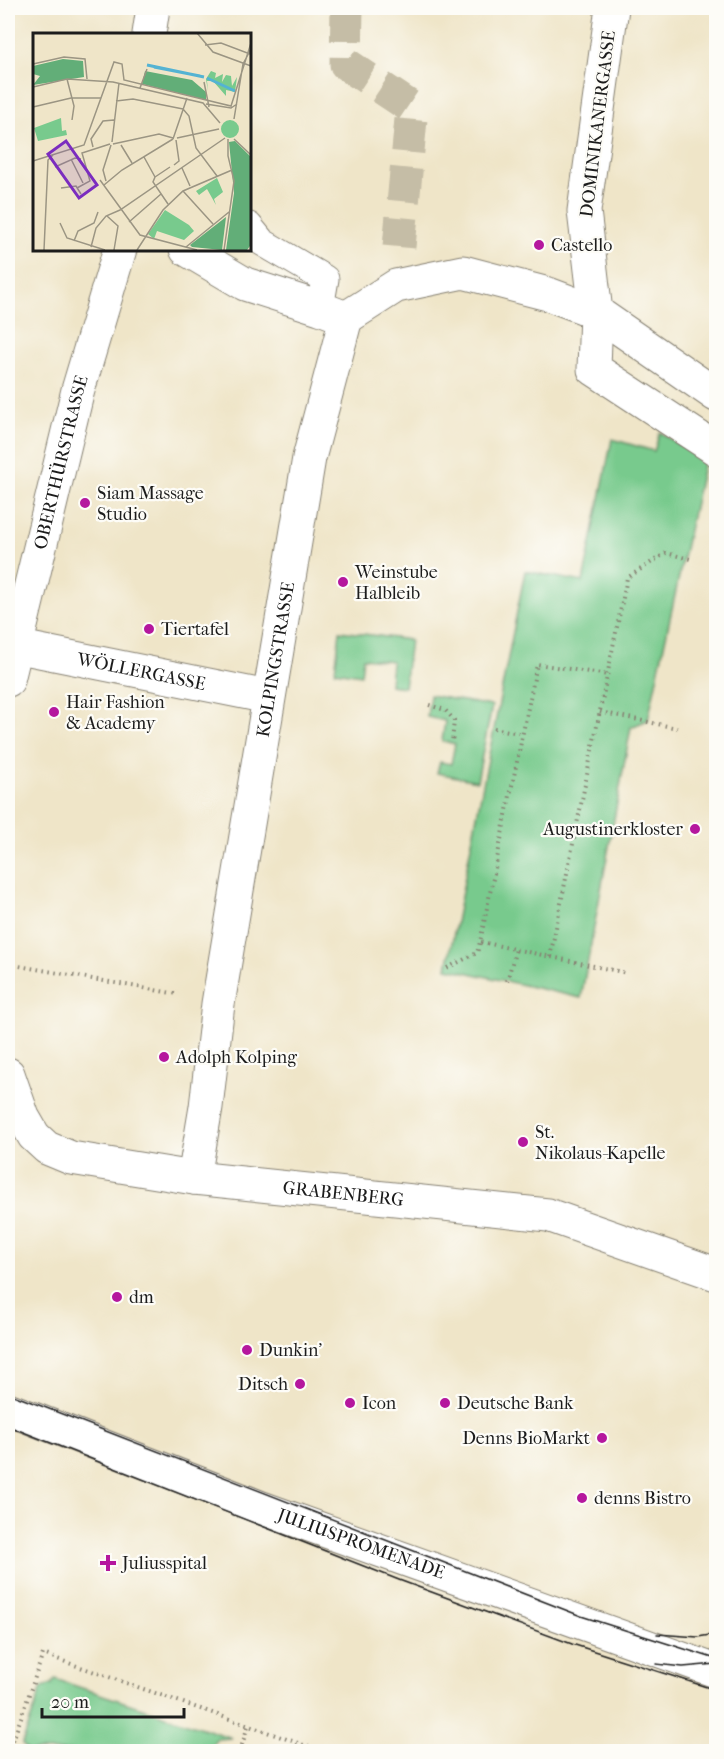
<svg xmlns="http://www.w3.org/2000/svg" width="724" height="1759" viewBox="0 0 724 1759" font-family="'IM FELL French Canon',serif">
<style>
.green{fill:#78ca8d;stroke:#4a7354;stroke-width:1.5}
.lines{fill:none;stroke-linecap:round;stroke-linejoin:round}
.street-tunnel{stroke:#c5bda6;stroke-width:33;stroke-dasharray:33 16;stroke-linecap:butt}
.lane-casing{stroke:#868072;stroke-width:29}
.street-casing{stroke:#868072;stroke-width:35}
.path{stroke:#868072;stroke-width:4;stroke-dasharray:1.5 4.5;stroke-linecap:butt}
.lane{stroke:#fff;stroke-width:27}
.street{stroke:#fff;stroke-width:33}
.tram{stroke:#1c1c1c;stroke-width:1.5}
.poi-dot{fill:#b5179e;stroke:#fdfcf7;stroke-width:2}
.labels{text-anchor:middle;dominant-baseline:central;stroke-width:4.5;stroke-linejoin:round;paint-order:stroke}
.street-label{font-size:18px;fill:#1c1c1c;stroke:#fdfcf7}
.poi-label{font-size:18px;fill:#1c1c1c;stroke:#fdfcf7;text-anchor:start}
.inset-river{fill:none;stroke:#54b3d3;stroke-width:3}
.inset-road{fill:none;stroke:#9b9583;stroke-width:1.5}
.view{fill:#7b2cbf;fill-opacity:0.15;stroke:#7b2cbf;stroke-width:3}
.inset-edge{fill:none;stroke:#1c1c1c;stroke-width:3}
</style>
<rect width="100%" height="100%" fill="#fdfcf7"/>
<filter id="ink" filterUnits="userSpaceOnUse"><feTurbulence type="fractalNoise" baseFrequency=".0167" numOctaves="2"/><feDisplacementMap in="SourceGraphic" scale="12" xChannelSelector="R" yChannelSelector="G"/><feConvolveMatrix kernelMatrix="1 2 1 2 8 2 1 2 1" color-interpolation-filters="sRGB"/></filter>
<filter id="wash" filterUnits="userSpaceOnUse"><feTurbulence type="fractalNoise" baseFrequency=".008" numOctaves="4" result="noise"/><feDisplacementMap in="SourceGraphic" scale="24" xChannelSelector="R" yChannelSelector="G"/><feGaussianBlur stdDeviation="1.35" result="paint"/><feColorMatrix in="noise" values="0 0 0 0 0 0 0 0 0 0 0 0 0 0 0 0 0 1.4 0 .05"/><feComposite in="paint" operator="in"/></filter>
<g filter="url(#wash)">
<rect width="100%" height="100%" fill="#efe5c8"/>
<path class="green" d="M 660,432 L 704,461 L 648,720 L 631,727 L 581,998 L 447,968 L 525,571 L 583,582 L 612,439 L 654,451 Z
M 340,631 L 410,640 L 404,687 L 390,685 L 392,661 L 363,658 L 361,675 L 335,671 Z
M 430,695 L 492,706 L 477,781 L 437,773 L 440,762 L 451,764 L 455,744 L 442,741 L 445,721 L 427,717 Z
M 55,1679 L 232,1738 L 217,1739 L 210,1747 L 197,1751 L 28,1751 L 22,1744 L 42,1687 L 52,1684 Z"/>
</g>
<g filter="url(#ink)">
<g class="lines">
<path class="street-tunnel" d="M 347,8 L 346,64 L 412,108 L 399,247"/>
<g class="lane-casing">
<path id="lane" d="M 249,226 L 262,242 L 325,279 L 320,308"/>
</g>
<g class="street-casing">
<g id="street">
<path d="M 612,8 L 584,211 L 596,312 L 594,369 L 716,449"/>
<path d="M 149,34 L 153,8"/>
<path d="M 186,249 L 245,284 L 320,308 L 346,318 L 396,286 L 463,272 L 548,294 L 596,312 L 716,395"/>
<path id="s1" d="M 15,646 L 268,697"/>
<path id="s2" d="M 8,680 L 78,390 L 120,249"/>
<path id="s3" d="M 8,1074 L 23,1117 L 34,1136 L 47,1148 L 71,1158 L 194,1178 L 548,1215 L 716,1274"/>
<path id="s4" d="M 194,1178 L 206,1107 L 218,1004 L 309,458 L 346,318"/>
<path id="s5" d="M 8,1409 L 262,1508 L 716,1671"/>
</g>
</g>
<path class="path" d="M 429,705 L 445,710 L 454,720 L 452,743
M 600,712 L 677,728
M 494,728 L 523,734
M 481,942 L 627,973
M 550,957 L 627,578 L 666,553 L 694,560
M 8,964 L 177,994
M 447,968 L 477,953 L 480,942 L 537,664 L 608,675
M 507,981 L 516,949
M 240,1751 L 248,1726
M 9,1752 L 43,1654 L 324,1752
M 217,1752 L 230,1749 L 240,1751"/>
<use href="#lane" class="lane"/>
<use href="#street" class="street"/>
<path class="tram" d="M 8,1393 L 581,1616 L 716,1659
M 8,1426 L 399,1580 L 572,1644 L 716,1690
M 657,1634 L 698,1637 L 716,1634
M 656,1664 L 683,1667 L 716,1664"/>
</g>
</g>
<g class="poi-dot">
<circle cx="539" cy="245" r="6"/>
<circle cx="85" cy="503" r="6"/>
<circle cx="343" cy="582" r="6"/>
<circle cx="149" cy="629" r="6"/>
<circle cx="54" cy="712" r="6"/>
<circle cx="695" cy="829" r="6"/>
<circle cx="164" cy="1057" r="6"/>
<circle cx="523" cy="1142" r="6"/>
<circle cx="117" cy="1297" r="6"/>
<circle cx="247" cy="1350" r="6"/>
<circle cx="300" cy="1384" r="6"/>
<circle cx="350" cy="1403" r="6"/>
<circle cx="445" cy="1403" r="6"/>
<circle cx="602" cy="1438" r="6"/>
<circle cx="582" cy="1498" r="6"/>
<path d="M105 1554h6v6h6v6h-6v6h-6v-6h-6v-6h6z"/>
</g>
<g class="labels">
<g class="street-label">
<text transform="translate(598 124) rotate(-83)">DOMINIKANERGASSE</text>
<text stroke="none"><textPath href="#s2" startOffset="224">OBERTHÜRSTRASSE</textPath></text>
<text stroke="none"><textPath href="#s4" startOffset="525">KOLPINGSTRASSE</textPath></text>
<text stroke="none"><textPath href="#s1" startOffset="129">WÖLLERGASSE</textPath></text>
<text stroke="none"><textPath href="#s3" startOffset="386">GRABENBERG</textPath></text>
<text stroke="none"><textPath href="#s5" startOffset="378">JULIUSPROMENADE</textPath></text>
</g>
<g class="poi-label">
<text x="551" y="245">Castello</text>
<text x="97" y="493">Siam Massage<tspan x="97" dy="21">Studio</tspan></text>
<text x="355" y="572">Weinstube<tspan x="355" dy="21">Halbleib</tspan></text>
<text x="161" y="629">Tiertafel</text>
<text x="66" y="702">Hair Fashion<tspan x="66" dy="21">&amp; Academy</tspan></text>
<text x="683" y="829" text-anchor="end">Augustinerkloster</text>
<text x="176" y="1057">Adolph Kolping</text>
<text x="535" y="1132">St.<tspan x="535" dy="21">Nikolaus-Kapelle</tspan></text>
<text x="129" y="1297">dm</text>
<text x="259" y="1350">Dunkin'</text>
<text x="288" y="1384" text-anchor="end">Ditsch</text>
<text x="362" y="1403">Icon</text>
<text x="457" y="1403">Deutsche Bank</text>
<text x="590" y="1438" text-anchor="end">Denns BioMarkt</text>
<text x="594" y="1498">denns Bistro</text>
<text x="122" y="1563">Juliusspital</text>
</g>
</g>
<g transform="translate(33 33)">
<rect width="218" height="218" fill="#efe5c8"/>
<path d="M 178,38 L 183,40 L 182,45 L 190,41 L 189,49 L 193,42 L 198,43 L 199,53 L 204,44 L 202,59 L 193,57 L 193,63 L 180,48 L 174,48 L 175,58 L 173,46 ZM 28,85 L 29,98 L 33,97 L 34,102 L 5,108 L 1,95 ZM188 96a9 9 0 1 1 18 0a9 9 0 1 1-18 0ZM 184,145 L 190,159 L 181,166 L 183,172 L 174,156 L 166,162 L 163,158 ZM 132,177 L 156,192 L 161,198 L 151,207 L 124,198 L 121,206 L 115,201 Z" fill="#78ca8d"/>
<path d="M 30,26 L 50,28 L 51,44 L 0,52 L 7,43 L 0,41 L 0,33 ZM 112,38 L 159,47 L 173,59 L 173,67 L 109,51 ZM 202,108 L 217,123 L 217,213 L 214,217 L 193,217 L 201,160 L 196,109 ZM 193,184 L 189,217 L 159,214 L 157,212 Z" fill="#62ae78"/>
<path class="inset-river" d="M 114,32 L 171,44M 121,34 L 167,43M 174,45 L 202,58"/>
<path class="inset-road" d="M 164,0 L 180,19 L 218,33M 172,12 L 188,10 L 217,21M 0,31 L 31,24 L 52,26 L 54,46M 34,46 L 41,73 L 39,87M 171,49 L 176,74M 0,54 L 34,46 L 80,49 L 170,70 L 187,90M 107,55 L 114,36M 83,68 L 100,66 L 150,76M 173,71 L 198,75 L 204,71M 0,74 L 38,65 L 68,65M 150,76 L 156,83 L 163,115 L 184,143M 201,86 L 210,31 L 218,16M 144,105 L 186,96M 140,106 L 154,65M 201,106 L 218,122M 79,109 L 86,50M 80,111 L 126,101 L 140,105M 88,112 L 99,130M 60,114 L 58,106 L 70,88 L 81,87M 111,124 L 122,144 L 120,149 L 135,171M 38,126 L 50,150M 0,128 L 51,112 L 81,29 L 89,31 L 91,47 L 198,73 L 218,10M 141,132 L 146,128 L 143,107M 22,134 L 42,125 L 48,126M 149,135 L 157,153M 122,144 L 137,134M 67,147 L 107,202 L 164,217M 73,148 L 70,137 L 78,112M 71,152 L 89,137 L 140,106M 28,155 L 43,153 L 48,161M 44,155 L 57,148 L 49,120 L 77,111M 150,158 L 180,191M 74,183 L 85,193 L 81,217M 96,189 L 128,161M 27,190 L 34,205 L 72,217M 41,208 L 45,198 L 61,190 L 65,179M 58,214 L 63,195 L 73,183 L 87,177 L 192,105M 153,214 L 196,179M 11,217 L 15,127 L 20,122M 104,217 L 130,177 L 150,158 L 199,137M 191,217 L 201,148 L 195,123 L 195,106"/>
<path class="view" d="M 33,108 L 64,152 L 46,165 L 15,121 Z"/>
<rect width="218" height="218" class="inset-edge"/>
</g>
<rect width="724" height="1759" fill="none" stroke="#fdfcf7" stroke-width="30"/>
<path d="M42 1708v9h142v-9" fill="none" stroke="#1c1c1c" stroke-width="3"/>
<text x="51" y="1708" font-size="18" fill="#1c1c1c" stroke="#fdfcf7" stroke-width="4.5" paint-order="stroke">20 m</text>
</svg>
